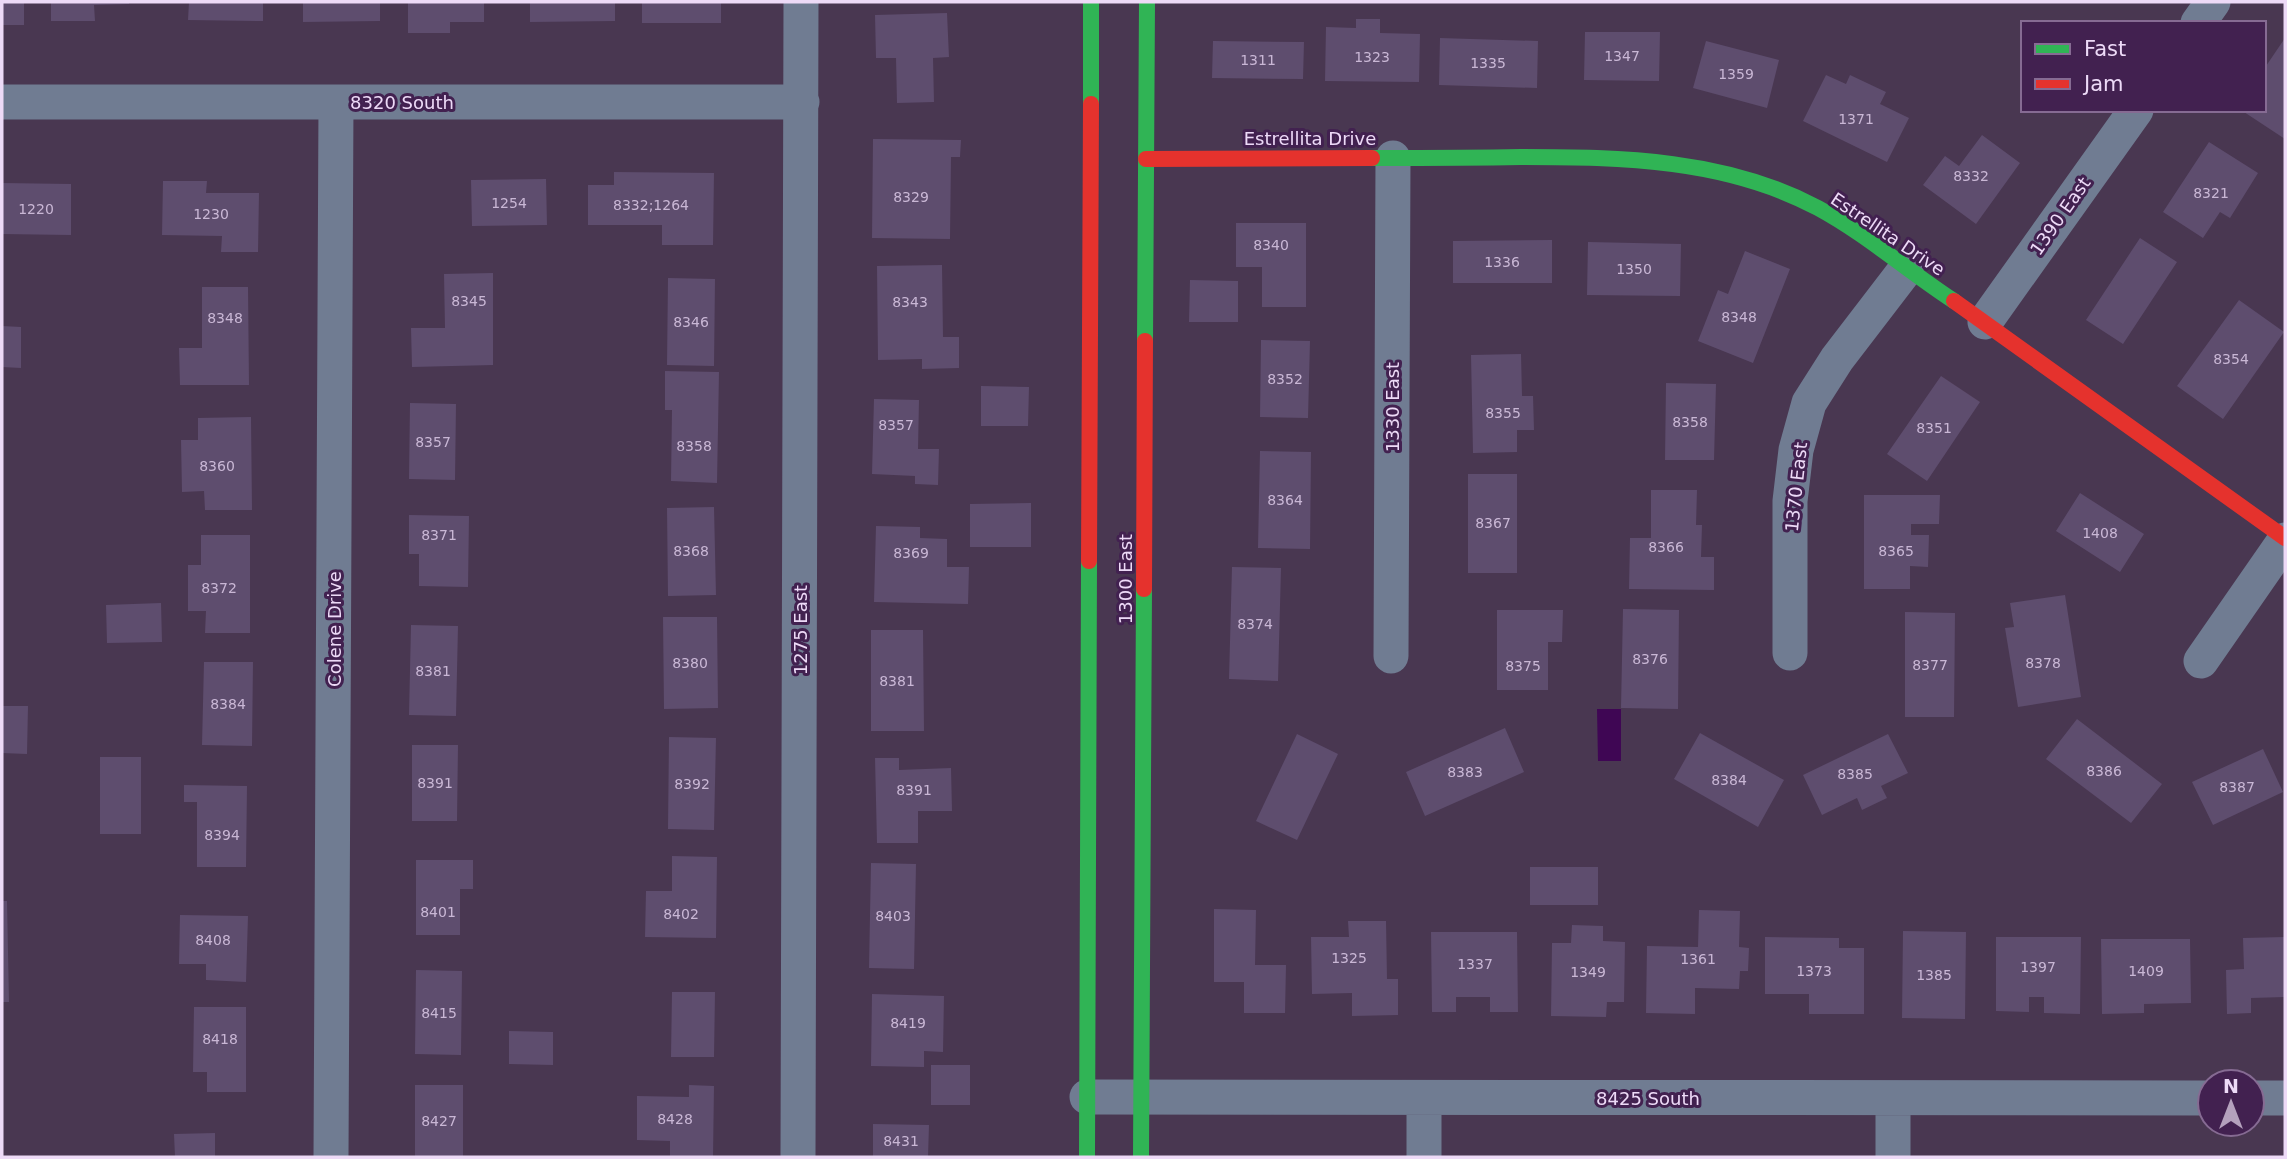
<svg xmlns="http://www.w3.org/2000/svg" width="2287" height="1159" viewBox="0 0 2287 1159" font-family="'DejaVu Sans',sans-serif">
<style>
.water{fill:#3f0654}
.building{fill:#5e4d6e}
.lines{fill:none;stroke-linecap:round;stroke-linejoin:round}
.street{stroke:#707c92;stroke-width:35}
.fast{stroke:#30b455;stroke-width:16}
.jam{stroke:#e5322d;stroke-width:16}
.labels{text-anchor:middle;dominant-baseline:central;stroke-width:6;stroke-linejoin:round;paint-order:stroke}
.number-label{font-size:14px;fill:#c9b7d5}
.street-label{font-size:18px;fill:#eddaf7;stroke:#422150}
</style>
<rect width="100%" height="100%" fill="#493751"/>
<path class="water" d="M 1597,709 L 1621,709 L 1621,761 L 1598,761 Z"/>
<path class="building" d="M 2,2 L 24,2 L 24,25 L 2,25 Z
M 51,2 L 129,2 L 129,4 L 94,5 L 95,21 L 51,21 Z
M 189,2 L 263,2 L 263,21 L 188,20 Z
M 303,2 L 380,2 L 380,21 L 303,22 Z
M 408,2 L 484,2 L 484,22 L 450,22 L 450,33 L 408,33 Z
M 530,2 L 615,2 L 615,21 L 530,22 Z
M 642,2 L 721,2 L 721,23 L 642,23 Z
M 947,13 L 949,57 L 933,58 L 934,102 L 897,103 L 896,58 L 876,58 L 875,15 Z
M 1356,19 L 1380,19 L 1380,33 L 1420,34 L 1419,82 L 1325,81 L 1326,27 L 1356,28 Z
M 1585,32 L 1660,32 L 1659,81 L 1584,80 Z
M 1440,38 L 1538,41 L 1537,88 L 1439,85 Z
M 2285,38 L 2285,139 L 2241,110 L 2264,110 L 2264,69 Z
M 1213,41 L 1304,42 L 1303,79 L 1212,78 Z
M 1706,41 L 1779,60 L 1767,108 L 1693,88 Z
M 1826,75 L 1846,84 L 1850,75 L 1886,92 L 1880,104 L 1909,118 L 1887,162 L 1803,121 Z
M 1982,135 L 2020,163 L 1976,224 L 1923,185 L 1945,156 L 1959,166 Z
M 873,139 L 961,140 L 960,157 L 951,157 L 950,239 L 872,238 Z
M 2209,142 L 2258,173 L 2230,218 L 2220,212 L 2203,238 L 2163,212 Z
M 614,172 L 714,173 L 713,245 L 662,245 L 662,225 L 588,225 L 588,185 L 614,185 Z
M 546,179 L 547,225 L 472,226 L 471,180 Z
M 163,181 L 207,181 L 206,193 L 259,193 L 258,252 L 221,252 L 222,236 L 162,235 Z
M 2,183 L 71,184 L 71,235 L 2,234 Z
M 1236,223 L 1306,223 L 1306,307 L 1262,307 L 1262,267 L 1236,267 Z
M 2140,238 L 2177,262 L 2123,344 L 2086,320 Z
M 1552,240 L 1552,283 L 1453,283 L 1453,241 Z
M 1588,242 L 1681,244 L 1680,296 L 1587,295 Z
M 1745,251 L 1790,269 L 1753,363 L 1698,341 L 1718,290 L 1728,294 Z
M 942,265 L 943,337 L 959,337 L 959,368 L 922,369 L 922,359 L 878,360 L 877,266 Z
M 493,273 L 493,365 L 412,367 L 411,328 L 445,328 L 444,274 Z
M 668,278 L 715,279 L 714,366 L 667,365 Z
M 1190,280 L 1238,281 L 1238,322 L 1189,322 Z
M 202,287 L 248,287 L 249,385 L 180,385 L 179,348 L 202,348 Z
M 2239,300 L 2284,332 L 2223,419 L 2177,386 Z
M 2,326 L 21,327 L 21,368 L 2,367 Z
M 1261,340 L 1310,341 L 1308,418 L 1260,417 Z
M 1521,354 L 1522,396 L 1533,396 L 1534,430 L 1517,430 L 1517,452 L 1473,453 L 1471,355 Z
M 665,371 L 719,372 L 717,483 L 671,481 L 672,410 L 665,410 Z
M 1941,376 L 1980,402 L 1927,481 L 1887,454 Z
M 1666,383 L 1716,384 L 1714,460 L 1665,460 Z
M 981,386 L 1029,387 L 1028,426 L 981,426 Z
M 874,399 L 919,400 L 918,449 L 939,449 L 938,485 L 915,484 L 915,476 L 872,474 Z
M 410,403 L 456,404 L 455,480 L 409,479 Z
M 251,417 L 252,510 L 205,510 L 204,491 L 182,492 L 181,440 L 198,440 L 198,418 Z
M 1260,451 L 1311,452 L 1310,549 L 1258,548 Z
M 1468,474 L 1517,474 L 1517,573 L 1468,573 Z
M 1651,490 L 1697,490 L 1696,525 L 1702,525 L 1701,557 L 1714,557 L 1714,590 L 1629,589 L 1630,538 L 1651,538 Z
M 2080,493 L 2144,534 L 2120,572 L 2056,531 Z
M 1864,495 L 1940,495 L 1939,524 L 1911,524 L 1911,535 L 1929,535 L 1928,567 L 1910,566 L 1910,589 L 1864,589 Z
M 1031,503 L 1031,547 L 970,547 L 970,504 Z
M 714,507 L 716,595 L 668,596 L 667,508 Z
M 409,515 L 469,516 L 468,587 L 419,586 L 419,554 L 409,554 Z
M 876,526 L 920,527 L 920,538 L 947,539 L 947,567 L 969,567 L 968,604 L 874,602 Z
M 201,535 L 250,535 L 250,633 L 205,633 L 206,611 L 188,611 L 188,565 L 201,565 Z
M 1232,567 L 1281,568 L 1278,681 L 1229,679 Z
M 2065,595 L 2081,697 L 2018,707 L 2005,628 L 2014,627 L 2010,603 Z
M 161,603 L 162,642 L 107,643 L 106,605 Z
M 1623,609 L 1679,610 L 1678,709 L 1621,708 Z
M 1497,610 L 1563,610 L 1562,642 L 1548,642 L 1548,690 L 1497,690 Z
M 1905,612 L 1955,613 L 1954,717 L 1905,717 Z
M 663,617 L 717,617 L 718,708 L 664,709 Z
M 411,625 L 458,626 L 456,716 L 409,715 Z
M 871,630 L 923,630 L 924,731 L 871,731 Z
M 204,662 L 253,662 L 252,746 L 202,745 Z
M 2,706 L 28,706 L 27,754 L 2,753 Z
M 2077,719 L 2162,784 L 2131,823 L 2046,759 Z
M 1505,728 L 1524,772 L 1425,816 L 1406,772 Z
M 1700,733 L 1784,780 L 1758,827 L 1674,779 Z
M 1297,734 L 1338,754 L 1297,840 L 1256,821 Z
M 1888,734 L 1908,773 L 1881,786 L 1887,798 L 1862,810 L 1857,798 L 1822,815 L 1803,775 Z
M 669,737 L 716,738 L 714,830 L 668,829 Z
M 412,745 L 458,745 L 457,821 L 412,821 Z
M 2263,749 L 2283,792 L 2213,825 L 2192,782 Z
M 100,757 L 141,757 L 141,834 L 100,834 Z
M 875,758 L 899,758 L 899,770 L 951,768 L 952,811 L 918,811 L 918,843 L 877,843 Z
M 184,785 L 247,786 L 246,867 L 197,867 L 197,802 L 184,802 Z
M 672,856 L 717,857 L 716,938 L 645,937 L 646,891 L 672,891 Z
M 416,860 L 473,860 L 473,889 L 460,889 L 460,935 L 416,935 Z
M 871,863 L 916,864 L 914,969 L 869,968 Z
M 1530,867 L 1598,867 L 1598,905 L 1530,905 Z
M 2,901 L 7,901 L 9,1002 L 2,1002 Z
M 1214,909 L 1256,910 L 1255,965 L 1286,965 L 1285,1013 L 1244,1013 L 1244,982 L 1214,982 Z
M 1699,910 L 1740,911 L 1739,947 L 1749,948 L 1748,971 L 1740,971 L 1739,989 L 1695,988 L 1695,1014 L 1646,1013 L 1647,946 L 1698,947 Z
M 180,915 L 248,916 L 246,982 L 206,980 L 206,964 L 179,964 Z
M 1348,921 L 1386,921 L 1387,979 L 1398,979 L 1398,1015 L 1352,1016 L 1352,993 L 1312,994 L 1311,937 L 1349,937 Z
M 1572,925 L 1603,926 L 1603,941 L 1625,942 L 1624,1002 L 1607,1002 L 1606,1017 L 1551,1016 L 1552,943 L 1571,943 Z
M 1903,931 L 1966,932 L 1965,1019 L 1902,1018 Z
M 1431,932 L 1517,932 L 1518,1012 L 1490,1012 L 1490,997 L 1456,997 L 1456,1012 L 1432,1012 Z
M 1765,937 L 1839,938 L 1839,948 L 1864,948 L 1864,1014 L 1809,1014 L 1809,994 L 1765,994 Z
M 1996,937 L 2081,937 L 2080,1014 L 2044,1013 L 2044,997 L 2029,997 L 2029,1012 L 1996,1011 Z
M 2285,937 L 2285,997 L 2251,998 L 2251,1013 L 2227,1014 L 2226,970 L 2244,969 L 2243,938 Z
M 2101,939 L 2190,939 L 2191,1003 L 2144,1004 L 2144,1013 L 2102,1014 Z
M 416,970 L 462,971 L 461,1055 L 415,1054 Z
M 672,992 L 715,992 L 714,1057 L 671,1057 Z
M 872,994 L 944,996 L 943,1052 L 924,1051 L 924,1067 L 871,1066 Z
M 194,1007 L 246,1007 L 246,1092 L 207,1092 L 207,1072 L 193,1072 Z
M 509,1031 L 553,1032 L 553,1065 L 509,1064 Z
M 931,1065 L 970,1065 L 970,1105 L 931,1105 Z
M 415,1085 L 463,1085 L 463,1157 L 415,1157 Z
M 689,1085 L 714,1086 L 713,1157 L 670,1157 L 670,1141 L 637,1140 L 637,1096 L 689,1097 Z
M 873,1124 L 929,1125 L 928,1157 L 873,1157 Z
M 215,1133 L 215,1157 L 175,1157 L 174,1134 Z"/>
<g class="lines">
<path class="street" d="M 2198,23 L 2213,2
M 2,102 L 802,102
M 1985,322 L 2136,110
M 1790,653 L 1790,501 L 1796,450 L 1809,403 L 1837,359 L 1906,269
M 1391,656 L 1393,158
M 2201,661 L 2285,540
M 1087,1097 L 2210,1098
M 2252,1098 L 2285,1098
M 331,1157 L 336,102
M 798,1157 L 801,2
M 1424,1157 L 1424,1098
M 1893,1157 L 1893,1099"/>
<path class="fast" d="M 1091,104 L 1091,2
M 1372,158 C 1422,158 1471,158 1521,157 C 1622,157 1726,159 1818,208 C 1866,234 1908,271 1954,301
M 1145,341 L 1147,2
M 1087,1157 L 1089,561
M 1141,1157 L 1144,589"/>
<path class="jam" d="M 1146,159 L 1372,158
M 1954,301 L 2285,538
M 1089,561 L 1091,104
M 1144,589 L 1145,341"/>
</g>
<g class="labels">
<g class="number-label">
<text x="1622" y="56">1347</text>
<text x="1372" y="57">1323</text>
<text x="1258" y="60">1311</text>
<text x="1488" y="63">1335</text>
<text x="1736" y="74">1359</text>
<text x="1856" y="119">1371</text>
<text x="1971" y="176">8332</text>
<text x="2211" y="193">8321</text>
<text x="911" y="197">8329</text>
<text x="509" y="203">1254</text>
<text x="651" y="205">8332;1264</text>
<text x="36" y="209">1220</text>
<text x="211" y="214">1230</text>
<text x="1271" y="245">8340</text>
<text x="1502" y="262">1336</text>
<text x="1634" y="269">1350</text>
<text x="469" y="301">8345</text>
<text x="910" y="302">8343</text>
<text x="1739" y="317">8348</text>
<text x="225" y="318">8348</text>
<text x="691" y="322">8346</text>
<text x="2231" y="359">8354</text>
<text x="1285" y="379">8352</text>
<text x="1503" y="413">8355</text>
<text x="1690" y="422">8358</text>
<text x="896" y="425">8357</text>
<text x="1934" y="428">8351</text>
<text x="433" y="442">8357</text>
<text x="694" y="446">8358</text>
<text x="217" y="466">8360</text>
<text x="1285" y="500">8364</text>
<text x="1493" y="523">8367</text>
<text x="2100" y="533">1408</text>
<text x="439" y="535">8371</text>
<text x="1666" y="547">8366</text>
<text x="691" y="551">8368</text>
<text x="1896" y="551">8365</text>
<text x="911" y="553">8369</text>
<text x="219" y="588">8372</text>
<text x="1255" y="624">8374</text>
<text x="1650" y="659">8376</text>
<text x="690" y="663">8380</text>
<text x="2043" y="663">8378</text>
<text x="1930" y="665">8377</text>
<text x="1523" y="666">8375</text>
<text x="433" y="671">8381</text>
<text x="897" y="681">8381</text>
<text x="228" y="704">8384</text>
<text x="2104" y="771">8386</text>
<text x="1465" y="772">8383</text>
<text x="1855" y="774">8385</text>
<text x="1729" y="780">8384</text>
<text x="435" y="783">8391</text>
<text x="692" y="784">8392</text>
<text x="2237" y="787">8387</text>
<text x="914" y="790">8391</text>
<text x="222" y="835">8394</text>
<text x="438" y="912">8401</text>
<text x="681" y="914">8402</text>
<text x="893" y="916">8403</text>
<text x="213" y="940">8408</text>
<text x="1349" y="958">1325</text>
<text x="1698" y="959">1361</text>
<text x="1475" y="964">1337</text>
<text x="2038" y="967">1397</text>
<text x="1814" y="971">1373</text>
<text x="2146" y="971">1409</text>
<text x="1588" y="972">1349</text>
<text x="1934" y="975">1385</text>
<text x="439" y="1013">8415</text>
<text x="908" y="1023">8419</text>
<text x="220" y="1039">8418</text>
<text x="675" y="1119">8428</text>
<text x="439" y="1121">8427</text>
<text x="901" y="1141">8431</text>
</g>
<g class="street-label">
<text x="402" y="102">8320 South</text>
<text x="1310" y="138">Estrellita Drive</text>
<text transform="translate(2060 216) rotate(-55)">1390 East</text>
<text transform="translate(1888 234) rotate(34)">Estrellita Drive</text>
<text transform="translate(1392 407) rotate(-90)">1330 East</text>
<text transform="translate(1796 487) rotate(-84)">1370 East</text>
<text transform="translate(1125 579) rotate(-90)">1300 East</text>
<text transform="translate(334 629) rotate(-90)">Colene Drive</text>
<text transform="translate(800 630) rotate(-90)">1275 East</text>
<text x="1648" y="1098">8425 South</text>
</g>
</g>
<rect width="2287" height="1159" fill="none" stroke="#eddaf7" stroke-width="7"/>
<rect x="2021" y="21" width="245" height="91" fill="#422150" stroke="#866b93" stroke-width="2"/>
<rect x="2035" y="44" width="35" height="10" fill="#30b455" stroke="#866b93" stroke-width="2"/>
<text x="2084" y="56" font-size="21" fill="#eddaf7">Fast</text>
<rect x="2035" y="79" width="35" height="10" fill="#e5322d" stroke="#866b93" stroke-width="2"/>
<text x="2084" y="91" font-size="21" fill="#eddaf7">Jam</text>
<g transform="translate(2231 1103)"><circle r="33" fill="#422150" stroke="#866b93" stroke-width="2"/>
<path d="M0-5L12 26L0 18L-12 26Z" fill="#b4a1bd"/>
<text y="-10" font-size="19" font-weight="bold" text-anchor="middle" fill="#eddaf7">N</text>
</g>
</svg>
